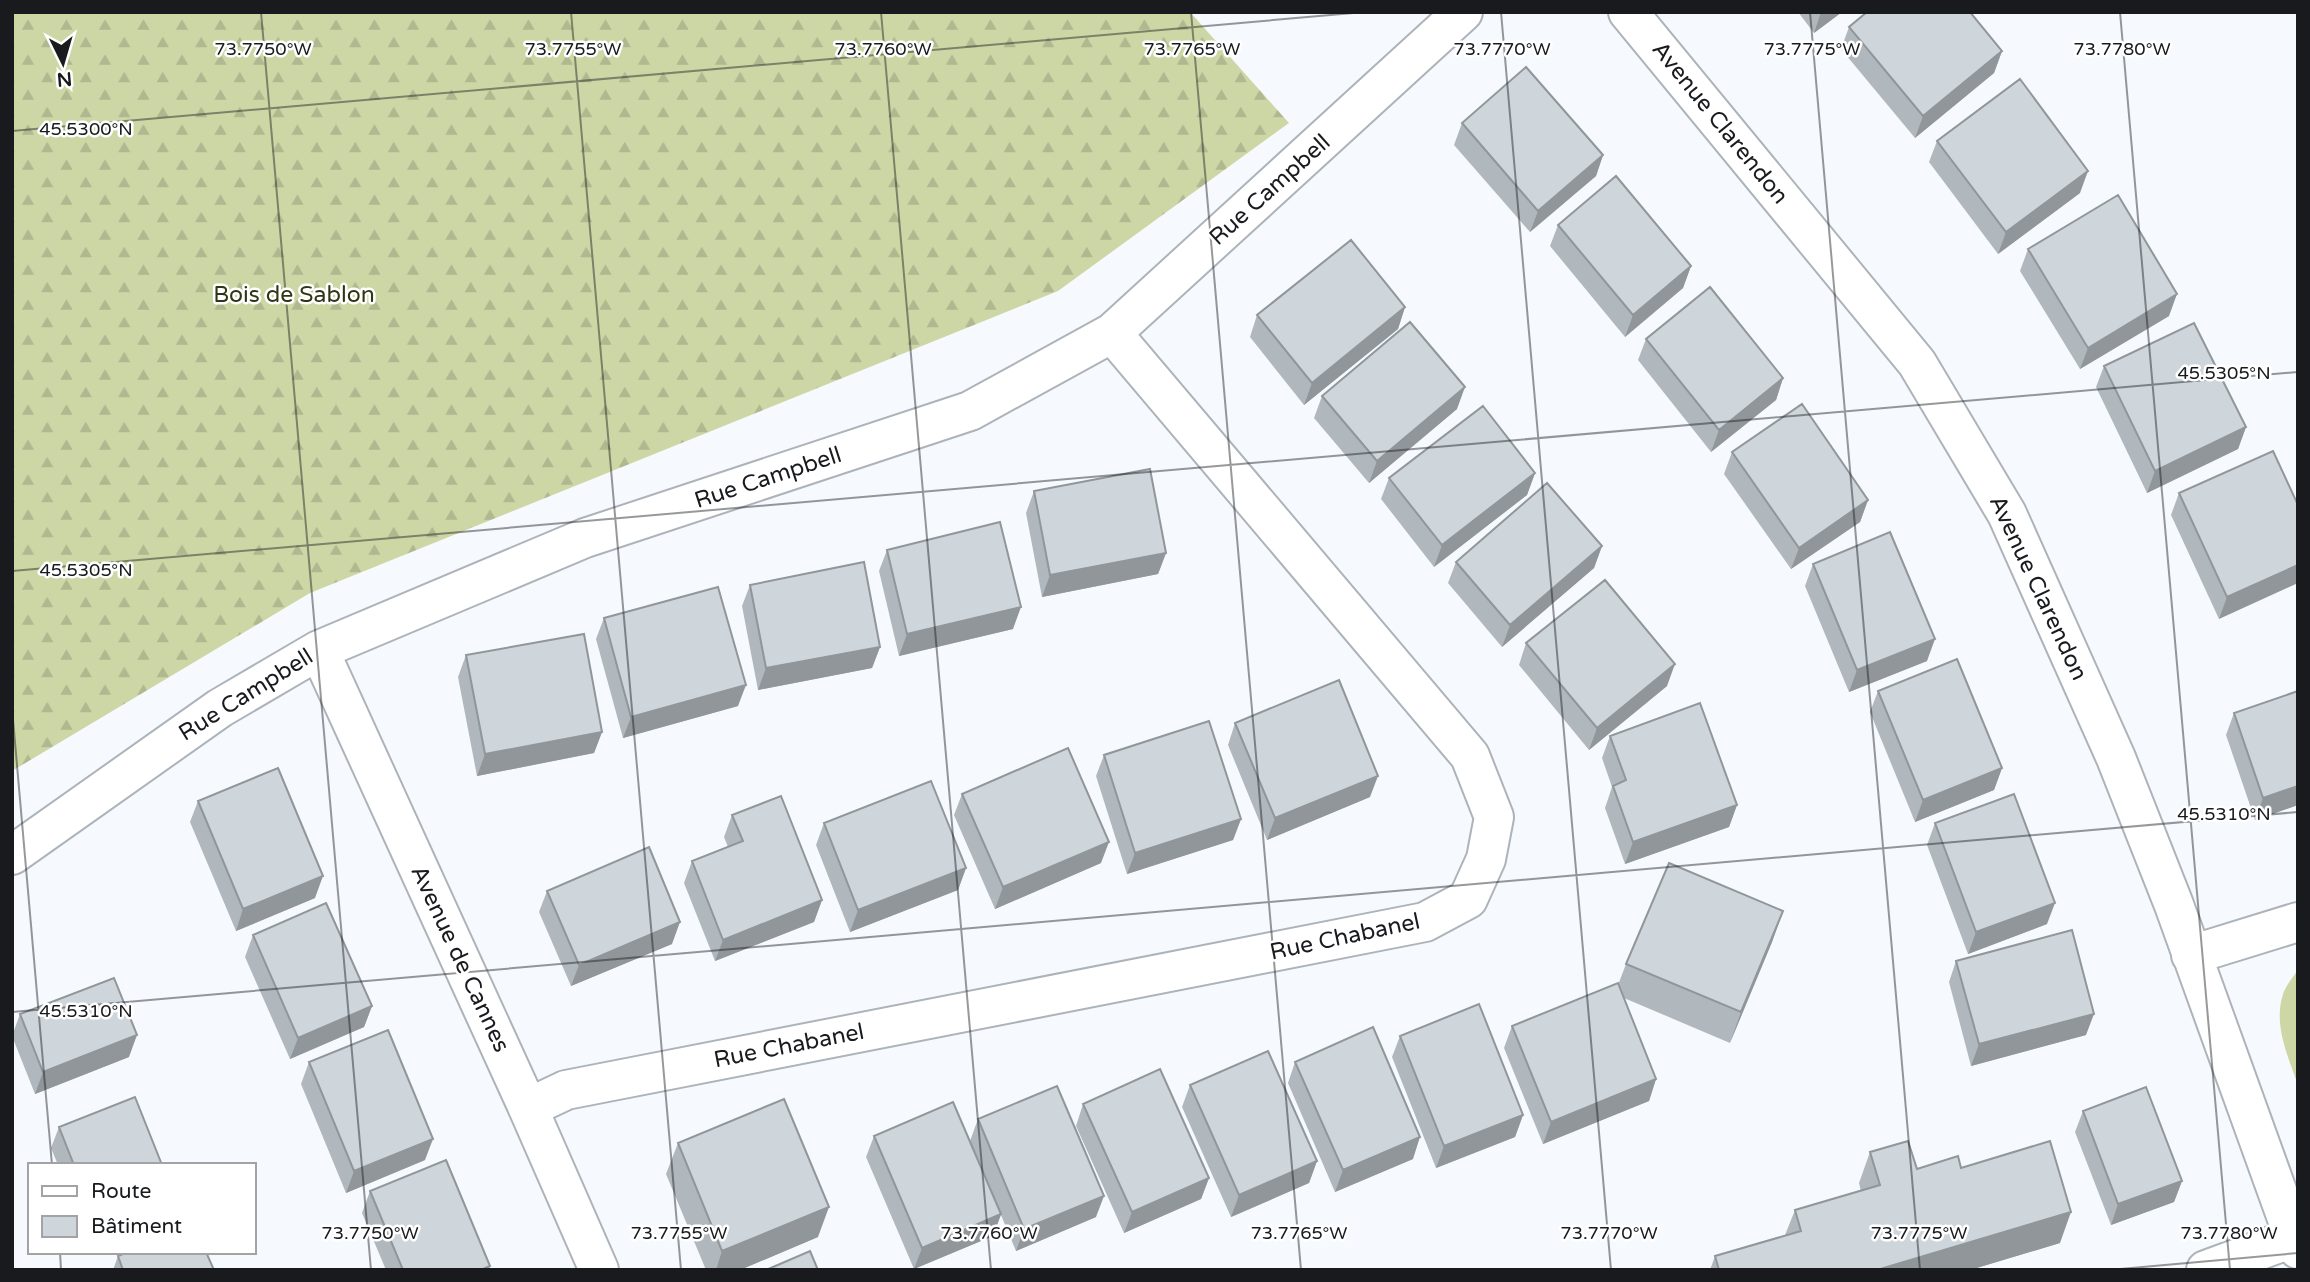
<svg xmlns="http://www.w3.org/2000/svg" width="2310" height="1282" viewBox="0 0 2310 1282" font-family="'Varela Round',sans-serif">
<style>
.green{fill:#cdd7a6}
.forest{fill:url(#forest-firs)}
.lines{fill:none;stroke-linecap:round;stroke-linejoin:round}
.minor-casing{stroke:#acb4ba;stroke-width:42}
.minor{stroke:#fff;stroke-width:38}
.wall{fill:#b1b8bd}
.shaded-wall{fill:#90969a}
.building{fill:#ced6dc;stroke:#90969a;stroke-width:2}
.ticks{fill:none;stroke:#181a1d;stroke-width:2;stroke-opacity:0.45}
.labels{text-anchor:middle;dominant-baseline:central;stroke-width:5;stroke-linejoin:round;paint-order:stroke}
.street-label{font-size:23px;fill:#181a1d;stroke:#fff}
.park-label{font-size:23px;fill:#303514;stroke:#fff}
.ticks-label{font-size:18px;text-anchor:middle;fill:#181a1d;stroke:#fff;stroke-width:5;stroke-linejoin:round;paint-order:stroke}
</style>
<defs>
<pattern id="forest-firs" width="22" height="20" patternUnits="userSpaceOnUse" patternTransform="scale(1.75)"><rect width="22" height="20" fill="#cdd7a6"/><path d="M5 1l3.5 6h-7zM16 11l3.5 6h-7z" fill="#afb88e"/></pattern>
</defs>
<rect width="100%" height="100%" fill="#f6faff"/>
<path class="green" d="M 2298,970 L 2298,1085 C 2288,1056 2273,1025 2283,994 C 2286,985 2293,977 2298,970 Z"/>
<path class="forest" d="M 12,12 L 1190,12 L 1289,123 L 1058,291 L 310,593 L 12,771 Z"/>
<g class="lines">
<g class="minor-casing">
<path id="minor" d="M 1628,12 L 1917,363 L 2007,514 L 2116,758 L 2174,905 L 2298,1249
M 319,650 L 528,1108 L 599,1270
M 12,855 L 220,708 L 319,650 L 585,538 L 970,411 L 1112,333 L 1463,12
M 2191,955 L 2298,922
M 528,1108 L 566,1090 L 1425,922 L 1468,899 L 1486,859 L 1494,817 L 1470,756 L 1112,333
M 2206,1270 L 2298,1236"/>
</g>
<use href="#minor" class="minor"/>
</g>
<path class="wall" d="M 1798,12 L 1842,12 L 1814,33 Z
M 1849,27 L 2002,51 L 1994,73 L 1915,138 L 1841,49 Z
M 1462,123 L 1603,155 L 1596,176 L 1530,232 L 1454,145 Z
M 1937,141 L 2080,193 L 1998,254 L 1929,162 Z
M 1558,225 L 1691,266 L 1683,288 L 1625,337 L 1550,246 Z
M 2028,249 L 2169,316 L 2080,369 L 2020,271 Z
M 1405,307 L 1398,329 L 1304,405 L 1250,337 L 1257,315 Z
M 1646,339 L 1783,378 L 1776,400 L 1711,452 L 1638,360 Z
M 2104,366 L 2246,427 L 2238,449 L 2147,493 L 2096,387 Z
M 1322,396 L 1457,409 L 1369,483 L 1314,418 Z
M 1732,452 L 1868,500 L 1860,522 L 1791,569 L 1724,474 Z
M 1535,473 L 1527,495 L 1434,567 L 1381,499 L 1389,478 Z
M 1034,491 L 1166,553 L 1158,574 L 1042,597 L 1026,513 Z
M 2179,493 L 2298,505 L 2219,619 L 2171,515 Z
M 1602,546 L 1594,568 L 1502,647 L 1448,583 L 1456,562 Z
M 887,550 L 1013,629 L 899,656 L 879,571 Z
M 1813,564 L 1927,661 L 1849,692 L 1805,586 Z
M 750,585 L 880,647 L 872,668 L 758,690 L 742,606 Z
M 604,618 L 738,706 L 623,738 L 596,639 Z
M 1526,643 L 1667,686 L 1589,750 L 1519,665 Z
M 466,655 L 602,732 L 594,753 L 477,776 L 458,677 Z
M 1878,691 L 2002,768 L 1994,790 L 1915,822 L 1870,712 Z
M 2298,691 L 2298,805 L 2255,820 L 2226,735 L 2234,713 Z
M 1235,723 L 1370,797 L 1267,840 L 1228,745 Z
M 1610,736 L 1737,805 L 1729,827 L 1625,864 L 1605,808 L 1612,787 L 1602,758 Z
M 1104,755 L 1241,819 L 1233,840 L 1127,874 L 1096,776 Z
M 962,794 L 1101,863 L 995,909 L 954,815 Z
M 198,801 L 315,898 L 236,931 L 190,822 Z
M 732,815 L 822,900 L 814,922 L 715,961 L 684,883 L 692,861 L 728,847 L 724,837 Z
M 824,823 L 966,868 L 958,890 L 850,932 L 816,845 Z
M 1935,823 L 2047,924 L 1968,954 L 1927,845 Z
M 547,891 L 672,944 L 571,986 L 539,912 Z
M 1783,911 L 1772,942 L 1730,1043 L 1624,998 L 1656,1079 L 1649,1101 L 1543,1144 L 1504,1048 L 1512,1026 L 1618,985 L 1626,964 Z
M 253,935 L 372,1006 L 364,1027 L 290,1059 L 245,957 Z
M 1956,961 L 2086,1035 L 1971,1066 L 1949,982 Z
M 20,1014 L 129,1057 L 35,1094 L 12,1036 Z
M 1400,1036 L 1523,1115 L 1515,1137 L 1436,1168 L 1392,1057 Z
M 309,1062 L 425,1160 L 346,1193 L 301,1084 Z
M 1295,1062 L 1413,1159 L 1335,1192 L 1288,1083 Z
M 1190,1085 L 1317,1161 L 1309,1183 L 1231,1217 L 1182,1107 Z
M 1083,1104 L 1209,1178 L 1201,1199 L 1124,1233 L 1076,1126 Z
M 2083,1111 L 2182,1181 L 2174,1202 L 2111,1225 L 2075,1132 Z
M 978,1119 L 1096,1217 L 1016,1251 L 1001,1215 L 993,1236 L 914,1269 L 866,1157 L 874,1136 L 970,1141 Z
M 59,1127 L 162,1165 L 58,1165 L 51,1148 Z
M 678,1143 L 818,1237 L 740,1270 L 706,1270 L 666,1174 Z
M 1870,1152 L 1917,1169 L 1961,1168 L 2060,1243 L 1970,1270 L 1710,1270 L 1715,1256 L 1785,1235 L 1795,1210 L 1861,1191 L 1859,1183 Z
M 370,1191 L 490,1266 L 489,1270 L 386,1270 L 362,1213 Z
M 118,1256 L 214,1270 L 113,1270 Z"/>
<path class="shaded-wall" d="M 1821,12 L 1842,12 L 1814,33 Z
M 2002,51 L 1994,73 L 1915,138 L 1923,116 Z
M 1603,155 L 1596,176 L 1530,232 L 1538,211 Z
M 2088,171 L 2080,193 L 1998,254 L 2006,232 Z
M 1691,266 L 1683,288 L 1625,337 L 1633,315 Z
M 2177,294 L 2169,316 L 2080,369 L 2088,348 Z
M 1405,307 L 1398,329 L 1304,405 L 1312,383 Z
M 1783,378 L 1776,400 L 1711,452 L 1719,430 Z
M 1465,387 L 1457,409 L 1369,483 L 1377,461 Z
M 2246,427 L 2238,449 L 2147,493 L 2155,471 Z
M 1535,473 L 1527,495 L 1434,567 L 1442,545 Z
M 1868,500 L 1860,522 L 1791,569 L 1799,548 Z
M 1602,546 L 1594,568 L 1502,647 L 1510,625 Z
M 1166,553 L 1158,574 L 1042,597 L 1050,575 Z
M 2298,565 L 2298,583 L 2219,619 L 2227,597 Z
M 1021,607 L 1013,629 L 899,656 L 907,634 Z
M 1935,639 L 1927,661 L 1849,692 L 1857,670 Z
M 880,647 L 872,668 L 758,690 L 766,668 Z
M 1675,664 L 1667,686 L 1589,750 L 1597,728 Z
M 746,685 L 738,706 L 623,738 L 631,717 Z
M 602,732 L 594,753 L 477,776 L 485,754 Z
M 2002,768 L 1994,790 L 1915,822 L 1923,800 Z
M 1378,776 L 1370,797 L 1267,840 L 1275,818 Z
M 2298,786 L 2298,805 L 2255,820 L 2263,798 Z
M 1737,805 L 1729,827 L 1625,864 L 1633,842 Z
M 1241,819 L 1233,840 L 1127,874 L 1135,853 Z
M 1109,842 L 1101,863 L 995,909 L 1003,887 Z
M 966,868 L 958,890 L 850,932 L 858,910 Z
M 323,876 L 315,898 L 236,931 L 243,909 Z
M 822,900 L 814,922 L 715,961 L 723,940 Z
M 2055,903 L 2047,924 L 1968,954 L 1976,932 Z
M 1783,911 L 1772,942 L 1730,1043 L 1741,1012 Z
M 680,922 L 672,944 L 571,986 L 579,965 Z
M 372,1006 L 364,1027 L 290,1059 L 298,1038 Z
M 2094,1014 L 2086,1035 L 1971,1066 L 1979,1044 Z
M 137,1035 L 129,1057 L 35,1094 L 43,1072 Z
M 1656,1079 L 1649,1101 L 1543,1144 L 1551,1122 Z
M 1523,1115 L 1515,1137 L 1436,1168 L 1444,1146 Z
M 1420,1137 L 1413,1159 L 1335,1192 L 1343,1170 Z
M 433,1139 L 425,1160 L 346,1193 L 354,1171 Z
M 1317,1161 L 1309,1183 L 1231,1217 L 1239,1195 Z
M 1209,1178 L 1201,1199 L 1124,1233 L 1132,1212 Z
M 2182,1181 L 2174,1202 L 2111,1225 L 2118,1204 Z
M 1104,1196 L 1096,1217 L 1016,1251 L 1024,1229 Z
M 829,1207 L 818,1237 L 740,1270 L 716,1270 L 722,1251 Z
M 2071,1212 L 2060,1243 L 1970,1270 L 1877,1270 Z
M 1001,1214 L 993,1236 L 914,1269 L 922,1248 Z"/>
<path class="building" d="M 1867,12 L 1970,12 L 2002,51 L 1923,116 L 1849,27 Z
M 1526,67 L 1603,155 L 1538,211 L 1462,123 Z
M 2020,79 L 2088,171 L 2006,232 L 1937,141 Z
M 1616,176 L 1691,266 L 1633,315 L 1558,225 Z
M 2118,195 L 2177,294 L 2088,348 L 2028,249 Z
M 1351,240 L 1405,307 L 1312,383 L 1257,315 Z
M 1710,287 L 1783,378 L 1719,430 L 1646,339 Z
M 1410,322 L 1465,387 L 1377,461 L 1322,396 Z
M 2194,323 L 2246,427 L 2155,471 L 2104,366 Z
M 1802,404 L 1868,500 L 1799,548 L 1732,452 Z
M 1483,406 L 1535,473 L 1442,545 L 1389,478 Z
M 2273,451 L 2298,505 L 2298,565 L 2227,597 L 2179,493 Z
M 1150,469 L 1166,553 L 1050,575 L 1034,491 Z
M 1547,483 L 1602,546 L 1510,625 L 1456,562 Z
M 1000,522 L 1021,607 L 907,634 L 887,550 Z
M 1890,532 L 1935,639 L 1857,670 L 1813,564 Z
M 864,562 L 880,647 L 766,668 L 750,585 Z
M 1605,580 L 1675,664 L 1597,728 L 1526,643 Z
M 718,587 L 746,685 L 631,717 L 604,618 Z
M 584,634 L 602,732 L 485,754 L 466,655 Z
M 1957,659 L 2002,768 L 1923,800 L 1878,691 Z
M 1339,680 L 1378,776 L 1275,818 L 1235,723 Z
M 2298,691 L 2298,786 L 2263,798 L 2234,713 Z
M 1700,703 L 1737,805 L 1633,842 L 1613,786 L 1626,780 L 1610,736 Z
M 1209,721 L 1241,819 L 1135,853 L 1104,755 Z
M 1068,748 L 1109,842 L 1003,887 L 962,794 Z
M 278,768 L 323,876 L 243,909 L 198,801 Z
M 931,781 L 966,868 L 858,910 L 824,823 Z
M 2014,794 L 2055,903 L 1976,932 L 1935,823 Z
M 781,796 L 822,900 L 723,940 L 692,861 L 743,841 L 732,815 Z
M 649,847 L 680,922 L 579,965 L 547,891 Z
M 1669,863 L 1783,911 L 1741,1012 L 1626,964 Z
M 326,903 L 372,1006 L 298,1038 L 253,935 Z
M 2072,930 L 2094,1014 L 1979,1044 L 1956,961 Z
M 114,978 L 137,1035 L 43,1072 L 20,1014 Z
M 1618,983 L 1656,1079 L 1551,1122 L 1512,1026 Z
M 1479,1004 L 1523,1115 L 1444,1146 L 1400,1036 Z
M 1373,1027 L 1420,1137 L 1343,1170 L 1295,1062 Z
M 388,1030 L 433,1139 L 354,1171 L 309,1062 Z
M 1268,1051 L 1317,1161 L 1239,1195 L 1190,1085 Z
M 1160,1069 L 1209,1178 L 1132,1212 L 1083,1104 Z
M 1057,1086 L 1104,1196 L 1024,1229 L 978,1119 Z
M 2146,1087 L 2182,1181 L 2118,1204 L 2083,1111 Z
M 135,1097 L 162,1165 L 74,1165 L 59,1127 Z
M 784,1099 L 829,1207 L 722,1251 L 678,1143 Z
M 953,1102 L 1001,1214 L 922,1248 L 874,1136 Z
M 1908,1141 L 1917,1169 L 1958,1156 L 1961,1168 L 2050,1141 L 2071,1212 L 1877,1270 L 1719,1270 L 1715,1256 L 1801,1231 L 1795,1210 L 1880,1185 L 1870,1152 Z
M 446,1160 L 490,1266 L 481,1270 L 403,1270 L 370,1191 Z
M 810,1251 L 818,1270 L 766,1270 Z
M 128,1252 L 206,1252 L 214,1270 L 123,1270 L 118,1256 Z"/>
<path class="ticks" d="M 261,12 L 371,1270M 571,12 L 681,1270M 881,12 L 991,1270M 1191,12 L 1301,1270M 1501,12 L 1611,1270M 1810,12 L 1920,1270M 2120,12 L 2230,1270M 12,131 L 1365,12M 12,571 L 2298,372M 12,708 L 52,1165M 12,1012 L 2298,812M 60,1252 L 61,1270M 2109,1270 L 2298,1253"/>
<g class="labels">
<g class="street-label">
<text transform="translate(1720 123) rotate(51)">Avenue Clarendon</text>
<text transform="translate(1270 190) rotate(-42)">Rue Campbell</text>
<text transform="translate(768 478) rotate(-18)">Rue Campbell</text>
<text transform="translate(2038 588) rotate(65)">Avenue Clarendon</text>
<text transform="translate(246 695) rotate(-32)">Rue Campbell</text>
<text transform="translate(1345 937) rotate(-12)">Rue Chabanel</text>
<text transform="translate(460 959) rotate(65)">Avenue de Cannes</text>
<text transform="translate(789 1046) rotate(-11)">Rue Chabanel</text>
</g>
<g class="park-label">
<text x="294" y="295">Bois de Sablon</text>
</g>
</g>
<g class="ticks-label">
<text x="263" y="55">73.7750°W</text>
<text x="573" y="55">73.7755°W</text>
<text x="883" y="55">73.7760°W</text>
<text x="1192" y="55">73.7765°W</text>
<text x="1502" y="55">73.7770°W</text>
<text x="1812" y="55">73.7775°W</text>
<text x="2122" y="55">73.7780°W</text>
<text x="86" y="135">45.5300°N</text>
<text x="2224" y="379">45.5305°N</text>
<text x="86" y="576">45.5305°N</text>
<text x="2224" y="820">45.5310°N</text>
<text x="86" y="1017">45.5310°N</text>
<text x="370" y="1239">73.7750°W</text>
<text x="679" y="1239">73.7755°W</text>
<text x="989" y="1239">73.7760°W</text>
<text x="1299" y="1239">73.7765°W</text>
<text x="1609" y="1239">73.7770°W</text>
<text x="1919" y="1239">73.7775°W</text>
<text x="2229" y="1239">73.7780°W</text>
</g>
<rect width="2310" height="1282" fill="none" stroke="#181a1d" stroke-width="28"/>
<rect x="28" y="1163" width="228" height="91" fill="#ffffff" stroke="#a3a3a5" stroke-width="2"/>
<rect x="42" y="1186" width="35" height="10" fill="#ffffff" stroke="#a3a3a5" stroke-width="2"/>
<text x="91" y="1198" font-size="21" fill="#181a1d">Route</text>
<rect x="42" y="1216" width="35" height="21" fill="#ced6dc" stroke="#a3a3a5" stroke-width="2"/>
<text x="91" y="1233" font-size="21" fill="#181a1d">Bâtiment</text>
<g transform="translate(63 63) rotate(175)" stroke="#ffffff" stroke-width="5" paint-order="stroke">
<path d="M0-5L12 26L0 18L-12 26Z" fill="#181a1d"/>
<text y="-10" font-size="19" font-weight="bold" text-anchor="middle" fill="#181a1d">N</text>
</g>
</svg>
